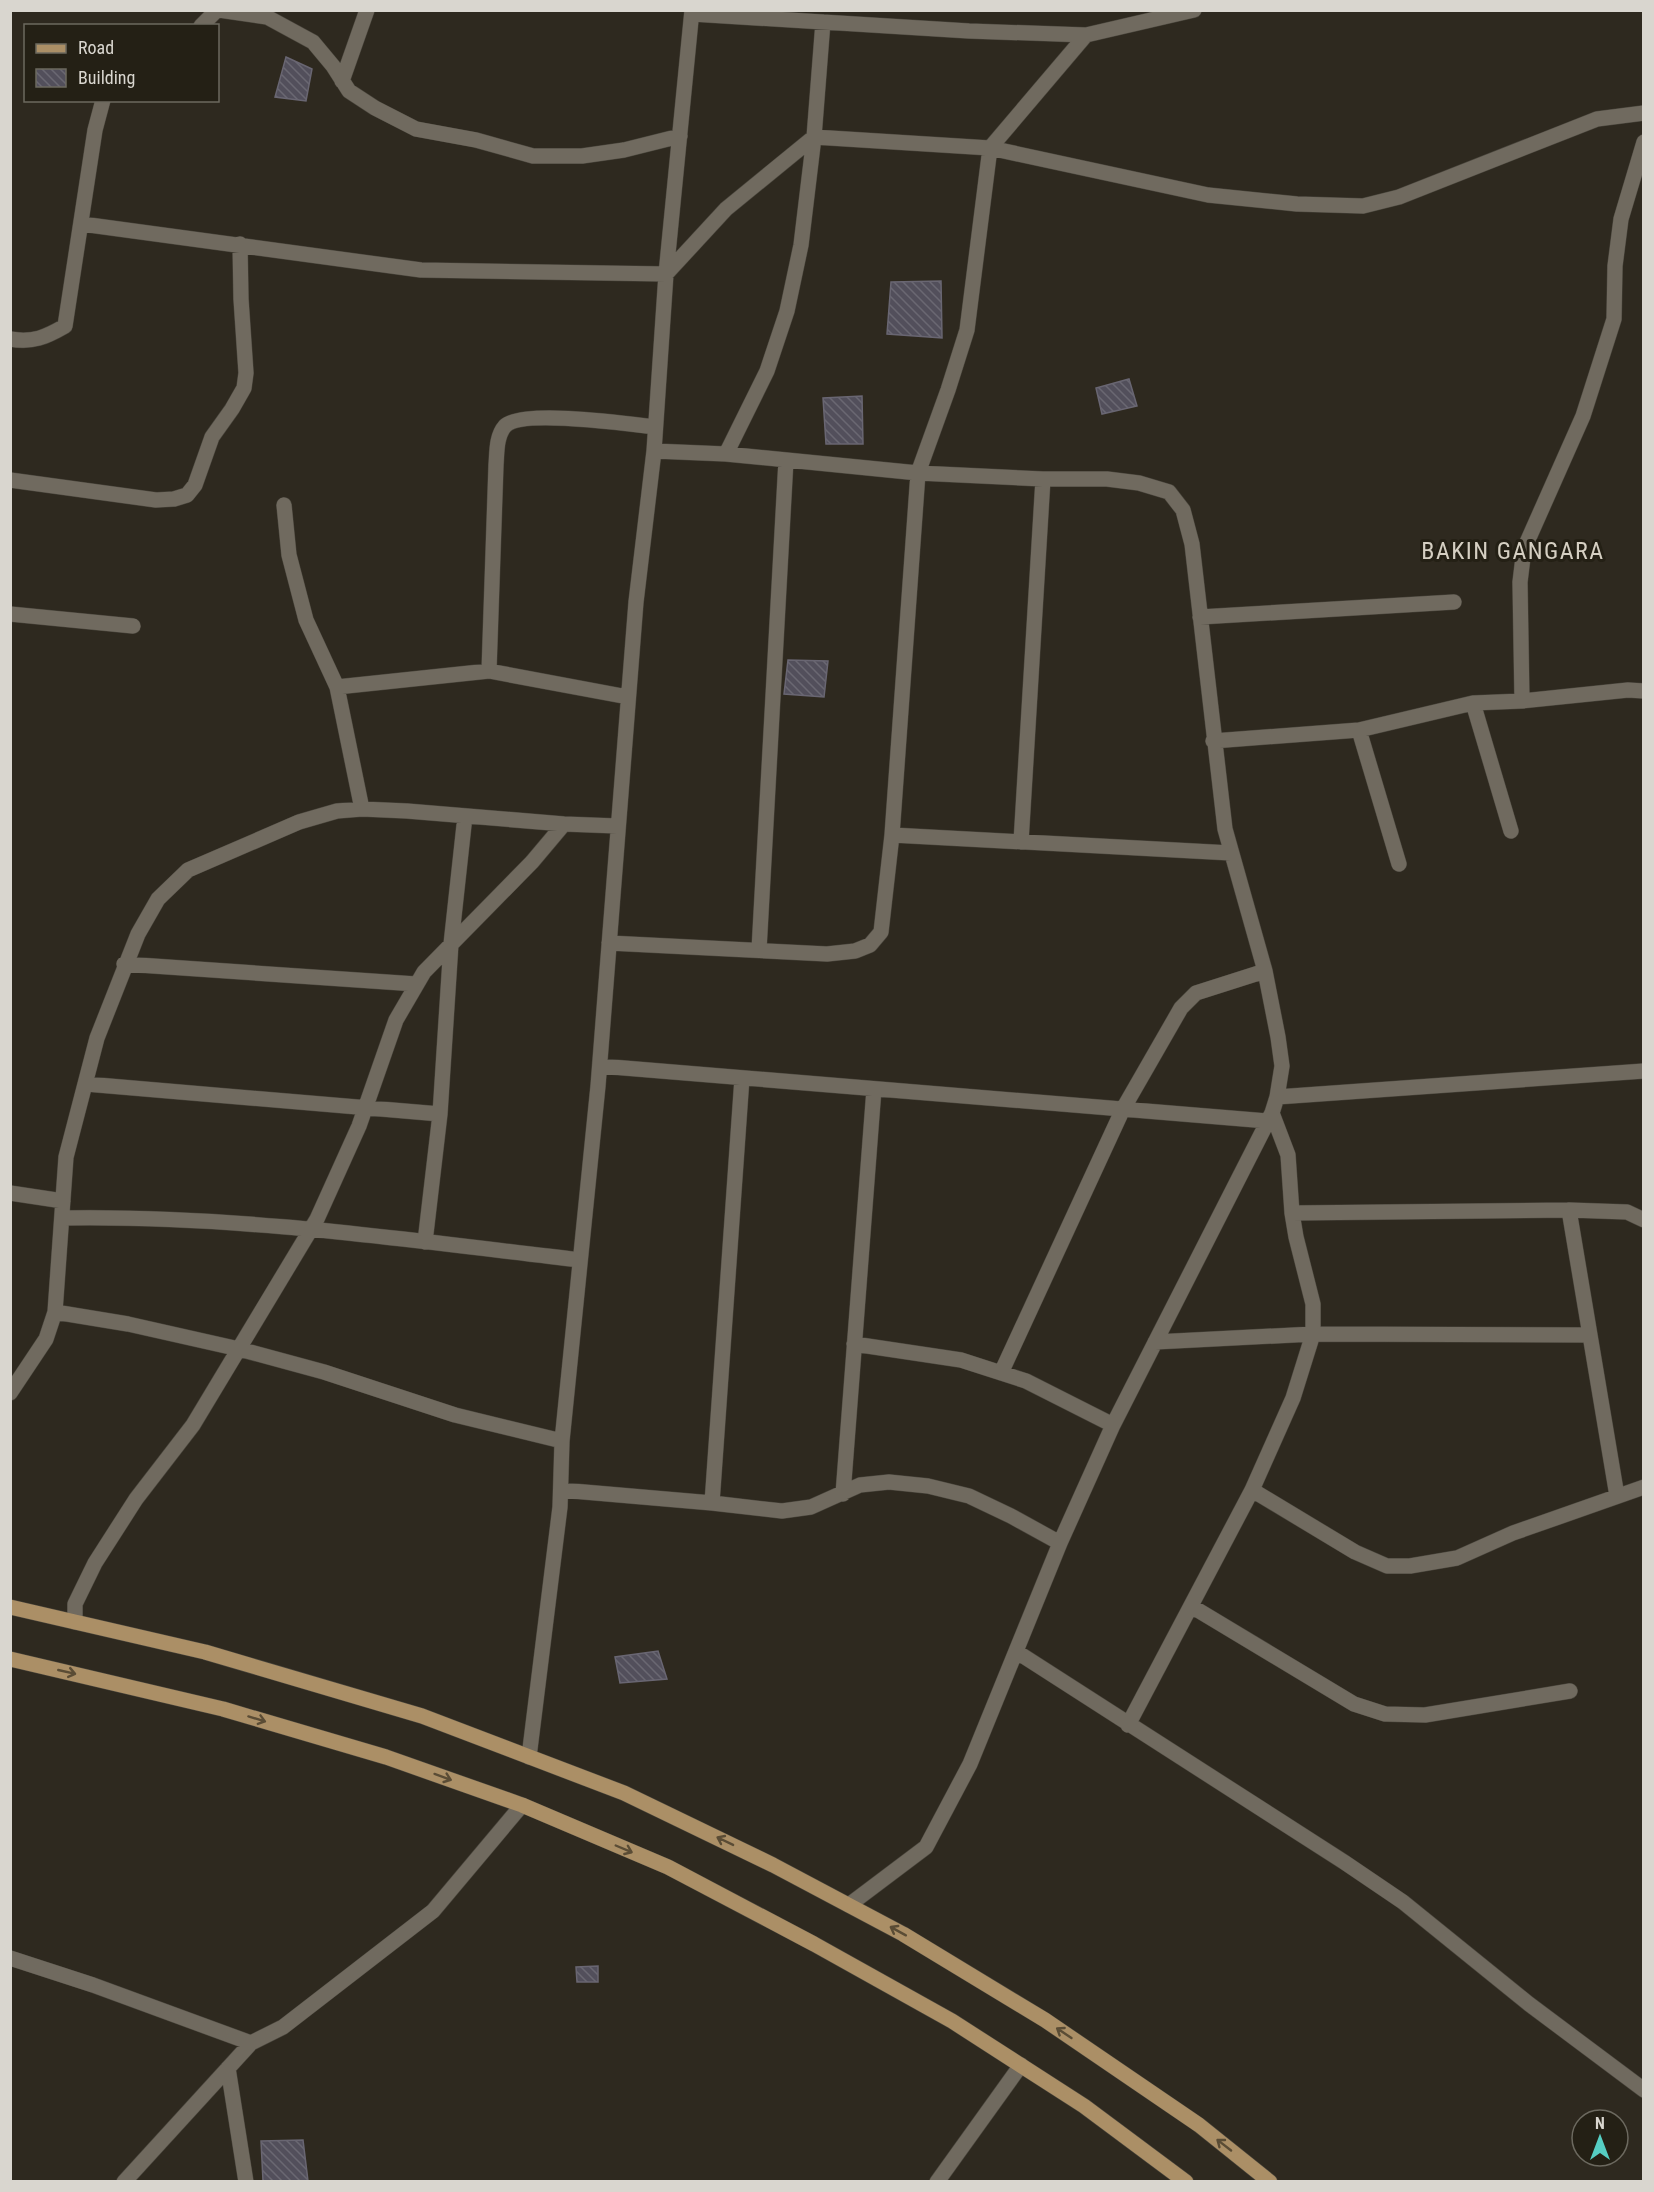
<svg xmlns="http://www.w3.org/2000/svg" width="1654" height="2192" viewBox="0 0 1654 2192" font-family="'Roboto Condensed',sans-serif">
<style>
.building{fill:url(#building-back-hatch);stroke:#696672;stroke-width:1.5}
.lines{fill:none;stroke-linecap:round;stroke-linejoin:round}
.minor-casing{stroke:#49453c;stroke-width:16}
.primary-casing{stroke:#49453c;stroke-width:16}
.minor{stroke:#706a5f;stroke-width:15}
.primary{stroke:#ab8f66;stroke-width:15}
.oneway{stroke:#5a4c35}
.labels{text-anchor:middle;dominant-baseline:central;stroke-width:6;stroke-linejoin:round;paint-order:stroke}
.quarter-label{font-size:24px;letter-spacing:1.5px;fill:#d5cfc2;stroke:#242015}
</style>
<defs>
<pattern id="building-back-hatch" width="6" height="6" patternUnits="userSpaceOnUse" patternTransform="scale(1.5)"><rect width="6" height="6" fill="#524f5b"/><path d="M-1 5l2 2M0 0l6 6M5-1l2 2" fill="none" stroke="#6a6872"/></pattern>
</defs>
<rect width="100%" height="100%" fill="#2e291f"/>
<path class="building" d="M 286,57 L 312,69 L 306,101 L 275,97 Z
M 941,281 L 942,338 L 887,334 L 891,282 Z
M 1129,379 L 1137,406 L 1102,414 L 1096,388 Z
M 862,396 L 863,444 L 826,444 L 823,398 Z
M 788,660 L 828,661 L 824,697 L 784,694 Z
M 658,1651 L 667,1679 L 620,1683 L 615,1657 Z
M 598,1966 L 598,1982 L 577,1982 L 576,1967 Z
M 303,2140 L 308,2181 L 263,2181 L 261,2141 Z"/>
<g class="lines">
<g class="minor-casing">
<path id="minor" d="M 219,10 L 267,17 L 313,42 L 333,66 L 349,91 L 375,108 L 416,129 L 476,140 L 533,156 L 582,156 L 624,150 L 680,136
M 692,14 L 969,31 L 1086,35 L 1194,10
M 201,26 L 217,10
M 342,81 L 367,10
M 82,224 L 421,270 L 666,274 L 726,209 L 814,137 L 990,148 L 1208,195 L 1297,204 L 1363,206 L 1399,197 L 1597,119 L 1644,113
M 10,339 C 33,343 46,337 65,326 L 95,130 L 103,100
M 654,451 L 726,454 L 918,473 L 1043,479 L 1107,479 L 1139,483 L 1169,492 L 1183,510 L 1192,544 L 1225,829 L 1265,971 L 1278,1037 L 1282,1066 L 1277,1097 L 1272,1113 L 1113,1425 L 1060,1543 L 970,1764 L 926,1847 L 849,1905
M 726,454 L 767,371 L 787,311 L 801,245 L 814,137 L 823,22
M 10,480 L 156,500 L 174,499 L 187,495 L 195,485 L 212,437 L 232,409 L 244,388 L 246,373 L 241,299 L 240,244
M 284,505 L 289,555 L 306,620 L 337,687 L 362,809
M 10,614 L 133,626
M 1200,617 L 1454,602
M 489,671 L 496,465 C 497,453 496,436 505,426 C 522,409 629,424 655,427
M 337,687 L 489,671 L 628,697
M 1522,701 L 1520,582 L 1524,549 L 1583,416 L 1614,319 L 1615,266 L 1621,219 L 1644,142
M 1473,703 L 1511,831
M 1359,730 L 1399,864
M 1213,741 L 1359,730 L 1473,703 L 1522,701 L 1628,690 L 1644,691
M 892,835 L 1231,853
M 1021,842 L 1043,479
M 609,943 L 827,954 L 855,951 L 870,945 L 881,932 L 892,835 L 918,473 L 948,390 L 967,330 L 990,148 L 1086,35
M 759,950 L 786,460
M 124,964 L 416,984
M 600,1066 L 1267,1121
M 86,1084 L 440,1114
M 1277,1097 L 1644,1071
M 10,1193 L 63,1201
M 1569,1210 L 1617,1496
M 1292,1213 L 1569,1210 L 1627,1212 L 1644,1220
M 62,1218 C 236,1215 408,1240 580,1260
M 425,1242 L 440,1114 L 451,944 L 465,816
M 55,1312 L 128,1324 L 239,1349 L 324,1372 L 455,1415 L 562,1441
M 1155,1342 L 1313,1334 L 1590,1335
M 854,1344 L 961,1360 L 1026,1381 L 1113,1425
M 1001,1373 L 1123,1109 L 1181,1008 L 1196,993 L 1265,971
M 10,1393 L 46,1339 L 55,1312 L 66,1157 L 97,1038 L 138,934 L 158,899 L 188,870 L 299,822 L 337,811 L 362,809 L 407,811 L 564,824 L 617,826
M 561,1490 L 712,1503 L 782,1511 L 811,1507 L 860,1485 L 889,1482 L 928,1486 L 969,1496 L 1011,1516 L 1060,1543
M 1252,1490 L 1355,1552 L 1387,1566 L 1410,1566 L 1457,1558 L 1513,1533 L 1644,1487
M 843,1494 L 874,1089
M 712,1503 L 742,1078
M 1191,1606 L 1354,1704 L 1385,1714 L 1425,1715 L 1570,1691
M 75,1622 L 75,1604 L 95,1563 L 136,1499 L 193,1425 L 317,1219 L 359,1126 L 396,1020 L 424,972 L 532,862 L 564,824
M 1017,1652 L 1344,1862 L 1403,1902 L 1529,2004 L 1644,2090
M 1128,1725 L 1252,1490 L 1293,1398 L 1313,1334 L 1313,1304 L 1296,1237 L 1292,1213 L 1288,1155 L 1272,1113
M 529,1757 L 560,1507 L 562,1441 L 598,1086 L 636,602 L 654,451 L 666,274 L 692,10
M 10,1958 L 93,1985 L 251,2043 L 283,2027 L 433,1911 L 522,1805
M 228,2068 L 246,2182
M 124,2182 L 251,2043
M 937,2182 L 1021,2065"/>
</g>
<g class="primary-casing">
<path id="primary" d="M 10,1607 L 205,1652 L 422,1716 L 624,1793 L 773,1865 L 903,1934 L 1045,2020 L 1199,2125 L 1270,2182
M 10,1659 L 223,1709 L 386,1757 L 522,1805 L 668,1867 L 814,1944 L 952,2021 L 1084,2106 L 1186,2182"/>
</g>
<use href="#minor" class="minor"/>
<use href="#primary" class="primary"/>
</g>
<defs><path id="oneway-shaft" d="M-6 0H5M1.5-3L5.5 0L1.5 3" fill="none" stroke-width="1.6" stroke-linecap="round" stroke-linejoin="round" transform="scale(1.5)"/></defs>
<g class="oneway">
<use href="#oneway-shaft" transform="translate(67 1672) rotate(13)"/>
<use href="#oneway-shaft" transform="translate(257 1719) rotate(17)"/>
<use href="#oneway-shaft" transform="translate(443 1777) rotate(20)"/>
<use href="#oneway-shaft" transform="translate(725 1841) rotate(-154)"/>
<use href="#oneway-shaft" transform="translate(624 1849) rotate(23)"/>
<use href="#oneway-shaft" transform="translate(898 1931) rotate(-151)"/>
<use href="#oneway-shaft" transform="translate(1064 2033) rotate(-146)"/>
<use href="#oneway-shaft" transform="translate(1224 2145) rotate(-142)"/>
</g>
<g class="labels">
<g class="quarter-label">
<text x="1513" y="551">BAKIN GANGARA</text>
</g>
</g>
<rect width="1654" height="2192" fill="none" stroke="#d9d6cf" stroke-width="24"/>
<rect x="24" y="24" width="195" height="78" fill="#242015" stroke="#6c695f" stroke-width="1.5"/>
<rect x="36" y="44" width="30" height="9" fill="#ab8f66" stroke="#6c695f" stroke-width="1.5"/>
<text x="78" y="54" font-size="18" fill="#d9d6cf">Road</text>
<rect x="36" y="69" width="30" height="18" fill="url(#building-back-hatch)" stroke="#6c695f" stroke-width="1.5"/>
<text x="78" y="84" font-size="18" fill="#d9d6cf">Building</text>
<g transform="translate(1600 2138)"><circle r="28" fill="#242015" stroke="#6c695f" stroke-width="1.5"/>
<path d="M0-4.5L10 22L0 15L-10 22Z" fill="#56cec3"/>
<text y="-9" font-size="16" font-weight="bold" text-anchor="middle" fill="#d9d6cf">N</text>
</g>
</svg>
